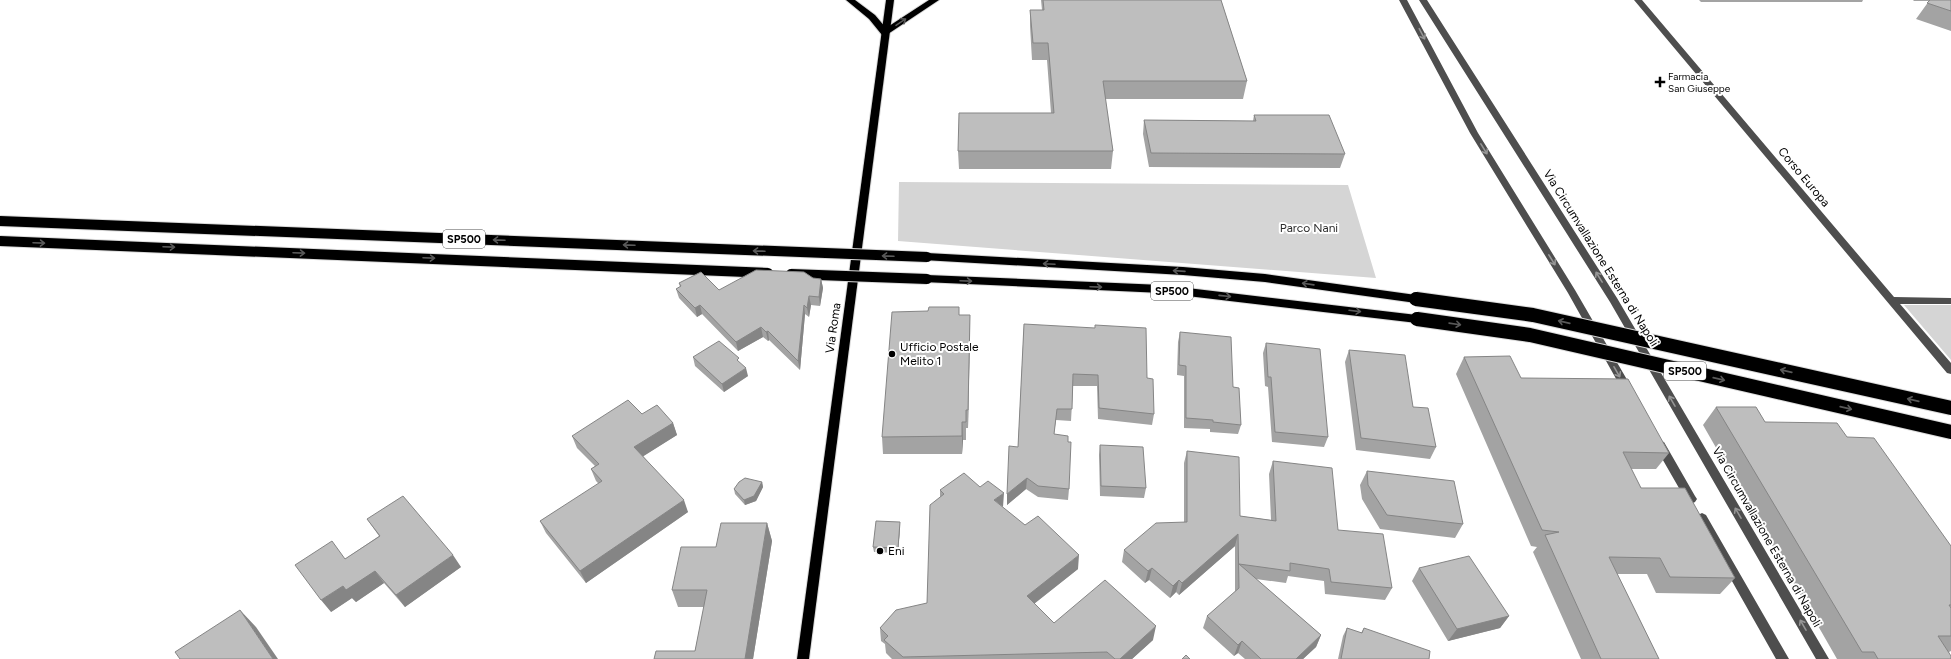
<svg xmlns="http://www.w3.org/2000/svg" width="1951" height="659" viewBox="0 0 1951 659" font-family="Figtree,sans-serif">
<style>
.green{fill:#d5d5d5}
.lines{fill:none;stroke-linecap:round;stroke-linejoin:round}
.major-casing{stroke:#dbdbdb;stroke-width:2}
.highway-casing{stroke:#dbdbdb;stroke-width:2}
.minor{fill:#4e4e4e;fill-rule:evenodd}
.major{fill:#000;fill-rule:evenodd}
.highway{fill:#000;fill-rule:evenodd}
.highway-bridge-far1-casing{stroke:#dbdbdb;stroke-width:12;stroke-linecap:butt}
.highway-bridge-casing{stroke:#dbdbdb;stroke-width:16;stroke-linecap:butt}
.highway-bridge-far1{stroke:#000;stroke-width:10}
.highway-bridge{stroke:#000;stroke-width:14}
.wall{fill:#a3a3a3}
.shaded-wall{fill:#858585}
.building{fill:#bebebe;stroke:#858585}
.oneway{stroke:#595959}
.oneway2{stroke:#959595}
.poi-dot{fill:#000;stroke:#fff;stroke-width:1.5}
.labels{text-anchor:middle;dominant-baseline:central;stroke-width:4;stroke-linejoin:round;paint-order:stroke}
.far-poi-label{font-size:10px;fill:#000;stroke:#fff;text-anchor:start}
.shield{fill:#fff;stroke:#4c4c4c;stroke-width:1}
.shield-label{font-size:11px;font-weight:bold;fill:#000}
.street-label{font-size:12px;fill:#000;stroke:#fff}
.park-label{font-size:12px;fill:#2c2c2c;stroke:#fff}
.poi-label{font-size:12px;fill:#000;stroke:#fff;text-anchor:start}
</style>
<rect width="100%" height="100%" fill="#fff"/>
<path class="green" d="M 899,182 L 1348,185 L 1376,278 L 898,241 Z
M 1904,305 L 1951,305 L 1951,360 Z"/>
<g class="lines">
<g class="major-casing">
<path id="major" d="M 886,0 L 894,0 L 809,659 L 797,659 Z"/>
</g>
<g class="highway-casing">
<path id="highway" d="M 846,0 L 855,0 L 875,15 L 886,28 L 929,0 L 939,0 L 885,36 L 882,35 L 869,19 Z
M 927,253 L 1183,267 L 1265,274 L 1416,295 L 1422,299 L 1416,303 L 1265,282 L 1183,275 L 923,260 L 921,257 Z
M 927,275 L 1162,285 L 1417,315 L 1421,316 L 1423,319 L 1421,322 L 1417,323 L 1162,293 L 923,282 L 921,279 L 923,276 Z"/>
</g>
<path class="minor" d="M 1399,0 L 1407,0 L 1478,133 L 1575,290 L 1633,390 L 1632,393 L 1624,393 L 1568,293 L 1470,133 Z
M 1419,0 L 1427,0 L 1617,298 L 1829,659 L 1816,659 L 1610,302 Z
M 1634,0 L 1642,0 L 1894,297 L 1951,298 L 1951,304 L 1900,304 L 1951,363 L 1951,374 L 1947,373 Z
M 1660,441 L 1664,442 L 1695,496 L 1697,499 L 1695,502 L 1691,504 L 1687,502 L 1656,448 L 1654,445 L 1656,442 Z
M 1702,513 L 1706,515 L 1789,659 L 1776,659 L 1698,521 L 1696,518 L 1698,515 Z"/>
<use href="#major" class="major"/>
<use href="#highway" class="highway"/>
<g class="highway-bridge-far1-casing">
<path id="highway-bridge-far1" d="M 0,221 L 927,257
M 0,241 L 768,273
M 791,274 L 927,279"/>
</g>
<g class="highway-bridge-casing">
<path id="highway-bridge" d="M 1416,299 L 1533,315 L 1951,408
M 1417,319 L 1530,335 L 1951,432"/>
</g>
<use href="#highway-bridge-far1" class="highway-bridge-far1"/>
<use href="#highway-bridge" class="highway-bridge"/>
</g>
<path class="wall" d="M 1041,0 L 1221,0 L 1247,81 L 1243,99 L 1105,99 L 1113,151 L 1111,169 L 959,169 L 958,151 L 1051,113 L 1047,60 L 1032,60 L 1030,26 L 1030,10 L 1042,10 Z
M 1699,0 L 1863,0 L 1862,2 L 1701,2 Z
M 1914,0 L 1951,0 L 1951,31 L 1916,19 L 1929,1 L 1913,1 Z
M 1254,115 L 1345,154 L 1340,168 L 1149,167 L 1143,134 L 1144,120 L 1253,121 Z
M 813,278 L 821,279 L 823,288 L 820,306 L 811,305 L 809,317 L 805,314 L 800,370 L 769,340 L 768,341 L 763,337 L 738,351 L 702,314 L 697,317 L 679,298 L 676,289 L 680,287 L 679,283 L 719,290 Z
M 928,311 L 959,315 L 970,315 L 968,428 L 966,428 L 966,440 L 963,440 L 962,454 L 883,454 L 882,437 Z
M 1024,324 L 1147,378 L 1154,414 L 1152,425 L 1098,419 L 1097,386 L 1073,386 L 1071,421 L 1056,420 L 1054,434 L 1069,489 L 1068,500 L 1038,497 L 1026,489 L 1007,505 L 1018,447 Z
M 1180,332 L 1233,387 L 1241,425 L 1238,434 L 1210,432 L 1210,429 L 1184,428 L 1184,376 L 1177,375 L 1178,342 Z
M 1266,343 L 1328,437 L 1324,447 L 1272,442 L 1268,387 L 1265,386 L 1263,353 Z
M 1349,350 L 1413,407 L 1436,447 L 1430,459 L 1356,450 L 1345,362 Z
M 693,357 L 748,376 L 724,392 L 695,366 Z
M 1464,357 L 1521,378 L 1669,453 L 1656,469 L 1631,469 L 1641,488 L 1735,578 L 1720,594 L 1656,593 L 1647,574 L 1617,574 L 1659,659 L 1581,659 L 1533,552 L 1537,547 L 1531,546 L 1456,374 Z
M 1716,407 L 1765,422 L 1847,437 L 1951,546 L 1951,651 L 1949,652 L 1951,659 L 1837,659 L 1703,425 Z
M 642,414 L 673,423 L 677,435 L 643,456 L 688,512 L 586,583 L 546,533 L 540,521 L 599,484 L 596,481 L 591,469 L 595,466 L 577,448 L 572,436 Z
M 1100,445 L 1146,488 L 1144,498 L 1100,496 L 1099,455 Z
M 1187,451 L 1240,516 L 1271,520 L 1269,474 L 1273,461 L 1392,588 L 1385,600 L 1325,594 L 1324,581 L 1288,576 L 1286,583 L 1256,579 L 1321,635 L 1316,647 L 1303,659 L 1245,659 L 1238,653 L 1234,656 L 1203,628 L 1207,616 L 1235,592 L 1235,546 L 1179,595 L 1176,592 L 1170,598 L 1149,580 L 1145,583 L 1122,562 L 1124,550 L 1184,522 L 1184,463 Z
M 1367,471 L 1463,524 L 1455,538 L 1380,529 L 1362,499 L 1360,485 Z
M 762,482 L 763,487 L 756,501 L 745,505 L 735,494 L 734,489 Z
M 980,487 L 1003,508 L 1078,569 L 1034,604 L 1054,623 L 1153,640 L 1132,659 L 892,659 L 886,653 L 885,644 L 881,641 L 880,628 L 927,603 L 940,497 L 940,490 Z
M 367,519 L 461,567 L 405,607 L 384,583 L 356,602 L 352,598 L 331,612 L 345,559 L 379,536 Z
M 767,523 L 772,541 L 753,659 L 654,659 L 695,651 L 704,607 L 678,607 L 672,590 L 716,547 Z
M 900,527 L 898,553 L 874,552 L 873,547 Z
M 1419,568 L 1509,616 L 1500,628 L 1448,641 L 1412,581 Z
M 1347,628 L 1361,633 L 1364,628 L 1429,659 L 1338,659 L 1343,636 Z"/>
<path class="shaded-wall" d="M 821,279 L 823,288 L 820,306 L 819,297 Z
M 809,296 L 811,305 L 809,317 L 807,308 Z
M 700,305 L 702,314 L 697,317 L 695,308 Z
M 804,305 L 805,314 L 800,370 L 798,361 Z
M 970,315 L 970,333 L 968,428 L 968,410 Z
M 761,327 L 763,337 L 738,351 L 736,342 Z
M 768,331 L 769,340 L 768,341 L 766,332 Z
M 746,368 L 748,376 L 724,392 L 722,384 Z
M 962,422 L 963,440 L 962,454 Z
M 673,423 L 677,435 L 639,459 L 634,447 Z
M 1027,478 L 1026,489 L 1007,505 L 1007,494 Z
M 762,482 L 763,487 L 756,501 L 745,505 L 744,500 Z
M 1004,493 L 1003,507 L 994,500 Z
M 684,500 L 688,512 L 586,583 L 580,571 Z
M 900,522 L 900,527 L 898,553 L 898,548 Z
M 767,523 L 772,541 L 753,659 L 745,659 Z
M 1238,534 L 1235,546 L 1179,595 L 1182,583 Z
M 453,555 L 461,567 L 405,607 L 396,595 Z
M 1079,555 L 1078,569 L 1026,610 L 1027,596 Z
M 1152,568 L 1149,580 L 1145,583 L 1148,571 Z
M 375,571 L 384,583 L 356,602 L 352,598 L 331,612 L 321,600 L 343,586 Z
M 1179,580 L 1176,592 L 1170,598 L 1173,586 Z
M 240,610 L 256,627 L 278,659 L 273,659 Z
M 1509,616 L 1500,628 L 1448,641 L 1457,629 Z
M 1156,626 L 1153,640 L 1132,659 L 1120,659 Z
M 1321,635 L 1316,647 L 1303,659 L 1296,659 Z
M 1242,641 L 1238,653 L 1234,656 L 1238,645 Z"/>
<path class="building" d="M 1043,0 L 1221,0 L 1247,81 L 1103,81 L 1113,151 L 958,151 L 959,113 L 1054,113 L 1048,43 L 1033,43 L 1030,10 L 1044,10 Z
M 1930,0 L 1951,0 L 1951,11 L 1927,3 Z
M 1254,115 L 1329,115 L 1345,154 L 1151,153 L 1144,120 L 1256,121 Z
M 756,270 L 804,272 L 813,278 L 821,279 L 819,297 L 809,296 L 807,308 L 804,305 L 798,361 L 768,331 L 766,332 L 761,327 L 736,342 L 700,305 L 695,308 L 676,289 L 681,286 L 679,283 L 701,272 L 719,290 Z
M 929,307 L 959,307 L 959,315 L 970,315 L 968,410 L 966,410 L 966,422 L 962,422 L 962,436 L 882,437 L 892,312 L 928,311 Z
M 1024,324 L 1095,328 L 1095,325 L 1146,328 L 1147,378 L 1153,379 L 1154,414 L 1099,408 L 1098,375 L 1073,374 L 1072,409 L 1057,409 L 1054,434 L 1068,436 L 1068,442 L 1071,442 L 1069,489 L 1038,486 L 1027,478 L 1007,494 L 1009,446 L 1018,447 Z
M 1180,332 L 1231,337 L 1233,387 L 1239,388 L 1241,425 L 1213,422 L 1213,420 L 1186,418 L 1186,366 L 1179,365 Z
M 719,341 L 739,358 L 737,360 L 746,368 L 722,384 L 693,357 Z
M 1266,343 L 1320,349 L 1328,437 L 1275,432 L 1271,377 L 1268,377 Z
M 1349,350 L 1405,355 L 1413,407 L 1428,408 L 1436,447 L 1361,438 Z
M 1510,356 L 1521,378 L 1628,379 L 1669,453 L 1623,452 L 1641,488 L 1685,488 L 1735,578 L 1670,577 L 1660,558 L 1609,557 L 1659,659 L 1601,659 L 1545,535 L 1559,532 L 1542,530 L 1464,357 Z
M 628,400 L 642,414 L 657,405 L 673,423 L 634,447 L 684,500 L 580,571 L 540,521 L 602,481 L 591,469 L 599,464 L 572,436 Z
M 1716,407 L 1756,407 L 1765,422 L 1837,423 L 1847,437 L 1874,438 L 1951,546 L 1951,605 L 1949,605 L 1951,608 L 1951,636 L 1938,636 L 1951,656 L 1951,659 L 1878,659 L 1874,652 L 1862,652 Z
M 1100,445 L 1143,447 L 1146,488 L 1101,486 Z
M 1187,451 L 1239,457 L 1240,516 L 1276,521 L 1273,461 L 1332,468 L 1338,530 L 1383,534 L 1392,588 L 1331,582 L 1329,569 L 1290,563 L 1290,571 L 1239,564 L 1321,635 L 1296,659 L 1261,659 L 1242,641 L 1238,645 L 1207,616 L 1239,588 L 1238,534 L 1182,583 L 1179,580 L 1173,586 L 1152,568 L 1148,571 L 1124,550 L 1156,523 L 1187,522 Z
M 1367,471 L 1454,481 L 1463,524 L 1387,515 L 1368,485 Z
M 964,473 L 980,487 L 988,481 L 1004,493 L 994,500 L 1025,525 L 1038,516 L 1079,555 L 1027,596 L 1054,623 L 1105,580 L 1156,626 L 1120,659 L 1115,659 L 1107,652 L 903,657 L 884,640 L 888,636 L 880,628 L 896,610 L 927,603 L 930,505 L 944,494 L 940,490 Z
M 745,478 L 762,482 L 754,496 L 744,500 L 734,489 L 739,482 Z
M 403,496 L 453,555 L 396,595 L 375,571 L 346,590 L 343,586 L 321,600 L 295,565 L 332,541 L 345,559 L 380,536 L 367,519 Z
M 876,521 L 900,522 L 898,548 L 873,547 Z
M 721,523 L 767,523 L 745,659 L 654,659 L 656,651 L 695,651 L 707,590 L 672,590 L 681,547 L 716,547 Z
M 1469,556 L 1509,616 L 1457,629 L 1419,568 Z
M 240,610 L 273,659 L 180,659 L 175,652 Z
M 1347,628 L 1362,633 L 1364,628 L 1430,651 L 1429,659 L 1341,659 Z
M 1186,655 L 1190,659 L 1182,659 Z"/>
<defs><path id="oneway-shaft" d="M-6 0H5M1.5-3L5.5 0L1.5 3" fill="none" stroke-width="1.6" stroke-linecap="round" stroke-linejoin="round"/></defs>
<g class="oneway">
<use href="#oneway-shaft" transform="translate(901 22) rotate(-34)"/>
<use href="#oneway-shaft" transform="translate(499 240) rotate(-178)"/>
<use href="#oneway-shaft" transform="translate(39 243) rotate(2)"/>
<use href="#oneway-shaft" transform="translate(629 245) rotate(-178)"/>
<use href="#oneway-shaft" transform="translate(169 247) rotate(2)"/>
<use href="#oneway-shaft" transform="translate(759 251) rotate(-178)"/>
<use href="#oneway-shaft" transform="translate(299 253) rotate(2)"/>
<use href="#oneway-shaft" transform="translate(888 256) rotate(-178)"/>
<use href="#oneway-shaft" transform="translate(429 258) rotate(2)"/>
<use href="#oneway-shaft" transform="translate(1049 264) rotate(-177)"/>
<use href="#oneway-shaft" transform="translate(1179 271) rotate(-176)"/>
<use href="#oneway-shaft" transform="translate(966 281) rotate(2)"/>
<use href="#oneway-shaft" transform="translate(1308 284) rotate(-172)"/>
<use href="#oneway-shaft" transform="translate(1096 287) rotate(2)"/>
<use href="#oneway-shaft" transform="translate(1225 296) rotate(6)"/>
<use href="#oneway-shaft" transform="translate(1355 311) rotate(7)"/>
<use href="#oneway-shaft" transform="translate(1564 322) rotate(-167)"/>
<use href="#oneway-shaft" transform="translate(1455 324) rotate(8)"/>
<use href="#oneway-shaft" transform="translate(1786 371) rotate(-167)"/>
<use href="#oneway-shaft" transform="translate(1719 379) rotate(13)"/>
<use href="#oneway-shaft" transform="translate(1913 400) rotate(-167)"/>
<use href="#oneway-shaft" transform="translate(1846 408) rotate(13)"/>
</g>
<g class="oneway2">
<use href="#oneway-shaft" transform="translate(1422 34) rotate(62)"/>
<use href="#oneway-shaft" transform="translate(1484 149) rotate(58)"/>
<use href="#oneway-shaft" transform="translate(1552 260) rotate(58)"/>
<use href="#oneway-shaft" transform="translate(1599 277) rotate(-122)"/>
<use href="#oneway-shaft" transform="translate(1617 372) rotate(60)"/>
<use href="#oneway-shaft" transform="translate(1672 401) rotate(-120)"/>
<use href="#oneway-shaft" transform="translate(1738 513) rotate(-120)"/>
<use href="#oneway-shaft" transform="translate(1803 625) rotate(-120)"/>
</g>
<g class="poi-dot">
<path d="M1658 76h4v4h4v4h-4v4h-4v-4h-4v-4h4z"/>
<circle cx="892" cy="354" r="4"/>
<circle cx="880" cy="551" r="4"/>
</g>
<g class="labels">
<g class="far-poi-label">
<text x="1668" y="76">Farmacia<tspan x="1668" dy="12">San Giuseppe</tspan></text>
</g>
<g class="shield">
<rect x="443" y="230" width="42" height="18" rx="3"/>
<rect x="1151" y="282" width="42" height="18" rx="3"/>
<rect x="1664" y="362" width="42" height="18" rx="3"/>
</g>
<g class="shield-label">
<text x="464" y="239">SP500</text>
<text x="1172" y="291">SP500</text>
<text x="1685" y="371">SP500</text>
</g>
<g class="street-label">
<text transform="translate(1804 177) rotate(50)">Corso Europa</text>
<text transform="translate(1601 258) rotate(58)">Via Circumvallazione Esterna di Napoli</text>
<text transform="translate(833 328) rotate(-82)">Via Roma</text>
<text transform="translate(1767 537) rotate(60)">Via Circumvallazione Esterna di Napoli</text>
</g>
<g class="park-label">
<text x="1309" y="228">Parco Nani</text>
</g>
<g class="poi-label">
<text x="900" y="347">Ufficio Postale<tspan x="900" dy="14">Melito 1</tspan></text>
<text x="888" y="551">Eni</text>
</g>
</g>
</svg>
